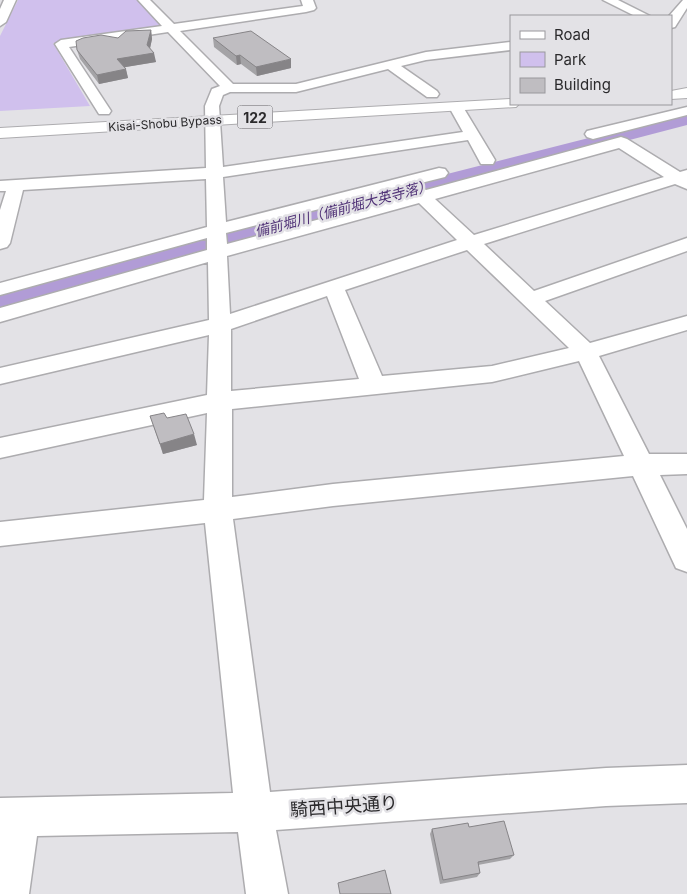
<svg xmlns="http://www.w3.org/2000/svg" width="687" height="894" viewBox="0 0 687 894" font-family="Inter,'Noto Sans JP',sans-serif">
<style>
.green{fill:#d0c0ed}
.lines{fill:none;stroke-linecap:round;stroke-linejoin:round}
.river{fill:#b19cd6;fill-rule:evenodd}
.minor-casing{stroke:#adacaf;stroke-width:3}
.highway-casing{stroke:#adacaf;stroke-width:2}
.minor{fill:#fff;fill-rule:evenodd}
.highway{fill:#fff;fill-rule:evenodd}
.wall{fill:#a4a3a6}
.shaded-wall{fill:#868487}
.building{fill:#bfbdc1;stroke:#868487}
.labels{text-anchor:middle;dominant-baseline:central;stroke-width:5;stroke-linejoin:round;paint-order:stroke}
.far-street-label{font-size:12px;fill:#2b2a2c;stroke:#e3e2e6}
.shield{fill:#e3e2e6;stroke:#626164;stroke-width:1}
.shield-label{font-size:14px;font-weight:bold;fill:#2b2a2c}
.far-water-label{font-size:14px;font-style:italic;fill:#503277;stroke:#e3e2e6}
.near-street-label{font-size:18px;fill:#2b2a2c;stroke:#e3e2e6}
</style>
<rect width="100%" height="100%" fill="#e3e2e6"/>
<path class="green" d="M 18,0 L 140,0 L 170,26 L 53,43 L 90,106 L 0,111 L 0,36 Z"/>
<g class="lines">
<path class="river" d="M 687,113 L 687,125 L 312,223 L 0,311 L 0,293 L 294,213 Z"/>
<g class="minor-casing">
<path id="minor" d="M 4,0 L 16,0 L 6,22 L 0,26 L 0,9 Z
M 138,0 L 150,0 L 174,24 L 303,6 L 301,0 L 313,0 L 316,8 L 314,10 L 306,12 L 180,31 L 233,84 L 296,84 L 426,52 L 511,42 L 511,50 L 426,60 L 401,66 L 437,91 L 439,94 L 437,97 L 427,97 L 388,69 L 296,92 L 230,92 L 223,95 L 219,106 L 223,167 L 463,132 L 449,107 L 451,104 L 461,104 L 463,107 L 495,160 L 493,164 L 481,164 L 468,140 L 223,177 L 226,222 L 439,168 L 445,169 L 448,173 L 445,177 L 417,184 L 426,190 L 621,137 L 627,139 L 680,172 L 687,170 L 687,189 L 675,184 L 484,244 L 534,291 L 687,238 L 687,251 L 545,301 L 590,343 L 687,316 L 687,330 L 599,356 L 649,454 L 687,454 L 687,474 L 660,475 L 687,529 L 687,572 L 676,568 L 633,476 L 333,506 L 233,519 L 270,792 L 606,768 L 687,765 L 687,803 L 606,806 L 276,830 L 288,894 L 246,894 L 238,832 L 37,836 L 29,894 L 0,894 L 0,798 L 233,793 L 205,523 L 0,546 L 0,522 L 204,500 L 207,413 L 0,458 L 0,438 L 207,395 L 209,335 L 0,384 L 0,368 L 209,320 L 208,262 L 0,322 L 0,308 L 207,250 L 207,238 L 0,295 L 0,283 L 207,227 L 206,179 L 23,190 L 10,243 L 7,247 L 0,249 L 0,210 L 6,191 L 0,191 L 0,181 L 206,168 L 205,106 L 212,89 L 220,86 L 168,32 L 69,47 L 111,111 L 109,114 L 99,114 L 55,44 L 61,40 L 162,26 ZM 619,148 L 664,177 L 474,235 L 435,199 ZM 405,187 L 410,195 L 227,244 L 226,233 ZM 419,203 L 457,240 L 230,314 L 227,256 ZM 467,250 L 569,348 L 492,366 L 382,376 L 345,290 ZM 327,296 L 359,379 L 231,391 L 231,329 ZM 579,361 L 624,456 L 333,484 L 232,497 L 232,409 L 492,382 Z
M 603,0 L 618,0 L 650,16 L 635,16 Z
M 683,0 L 687,0 L 687,8 L 675,27 L 671,28 L 669,16 Z
M 687,107 L 687,115 L 593,139 L 587,137 L 585,134 L 587,131 Z"/>
</g>
<g class="highway-casing">
<path id="highway" d="M 687,88 L 687,98 L 671,99 L 671,91 Z
M 511,99 L 511,104 L 519,104 L 516,107 L 0,138 L 0,128 Z"/>
</g>
<use href="#minor" class="minor"/>
<use href="#highway" class="highway"/>
</g>
<path class="wall" d="M 151,30 L 152,39 L 150,48 L 156,62 L 125,67 L 128,78 L 99,84 L 80,59 L 77,50 L 118,38 Z
M 213,38 L 291,68 L 257,76 L 241,64 L 237,65 L 214,47 Z
M 150,416 L 167,418 L 197,445 L 163,454 Z
M 469,827 L 514,855 L 510,859 L 478,865 L 480,873 L 477,877 L 440,884 L 430,834 L 432,829 Z"/>
<path class="shaded-wall" d="M 151,30 L 152,39 L 149,53 L 154,53 L 156,62 L 120,68 L 117,59 L 147,45 Z
M 240,55 L 241,64 L 237,65 L 236,56 Z
M 291,59 L 291,68 L 257,76 L 256,67 Z
M 126,69 L 128,78 L 99,84 L 97,75 Z
M 194,434 L 197,445 L 163,454 L 160,444 Z"/>
<path class="building" d="M 151,30 L 147,45 L 154,53 L 117,59 L 126,69 L 97,75 L 77,50 L 76,41 L 83,38 L 101,35 L 118,38 L 126,31 Z
M 251,31 L 291,59 L 256,67 L 240,55 L 236,56 L 213,38 Z
M 164,413 L 167,418 L 186,414 L 194,434 L 160,444 L 150,416 Z
M 504,821 L 514,855 L 478,862 L 480,873 L 443,880 L 432,829 L 468,823 L 469,827 Z
M 385,870 L 391,894 L 340,894 L 338,883 Z"/>
<g class="labels">
<g class="far-street-label">
<text transform="translate(165 123) rotate(-4)">Kisai-Shobu Bypass</text>
</g>
<rect class="shield" x="237.5" y="105.5" width="35" height="23" rx="4"/>
<g class="shield-label">
<text x="255" y="117">122</text>
</g>
<g class="far-water-label">
<text transform="translate(343 208) rotate(-15)">備前堀川（備前堀大英寺落）</text>
</g>
<g class="near-street-label">
<text transform="translate(344 806) rotate(-4)">騎西中央通り</text>
</g>
</g>
<rect x="510" y="15" width="162" height="90" fill="#e3e2e6" stroke="#99989c"/>
<rect x="520" y="31" width="25" height="8" fill="#ffffff" stroke="#99989c"/>
<text x="554" y="40" font-size="15" fill="#2b2a2c">Road</text>
<rect x="520" y="52" width="25" height="15" fill="#d0c0ed" stroke="#99989c"/>
<text x="554" y="65" font-size="15" fill="#2b2a2c">Park</text>
<rect x="520" y="78" width="25" height="15" fill="#bfbdc1" stroke="#99989c"/>
<text x="554" y="90" font-size="15" fill="#2b2a2c">Building</text>
</svg>
